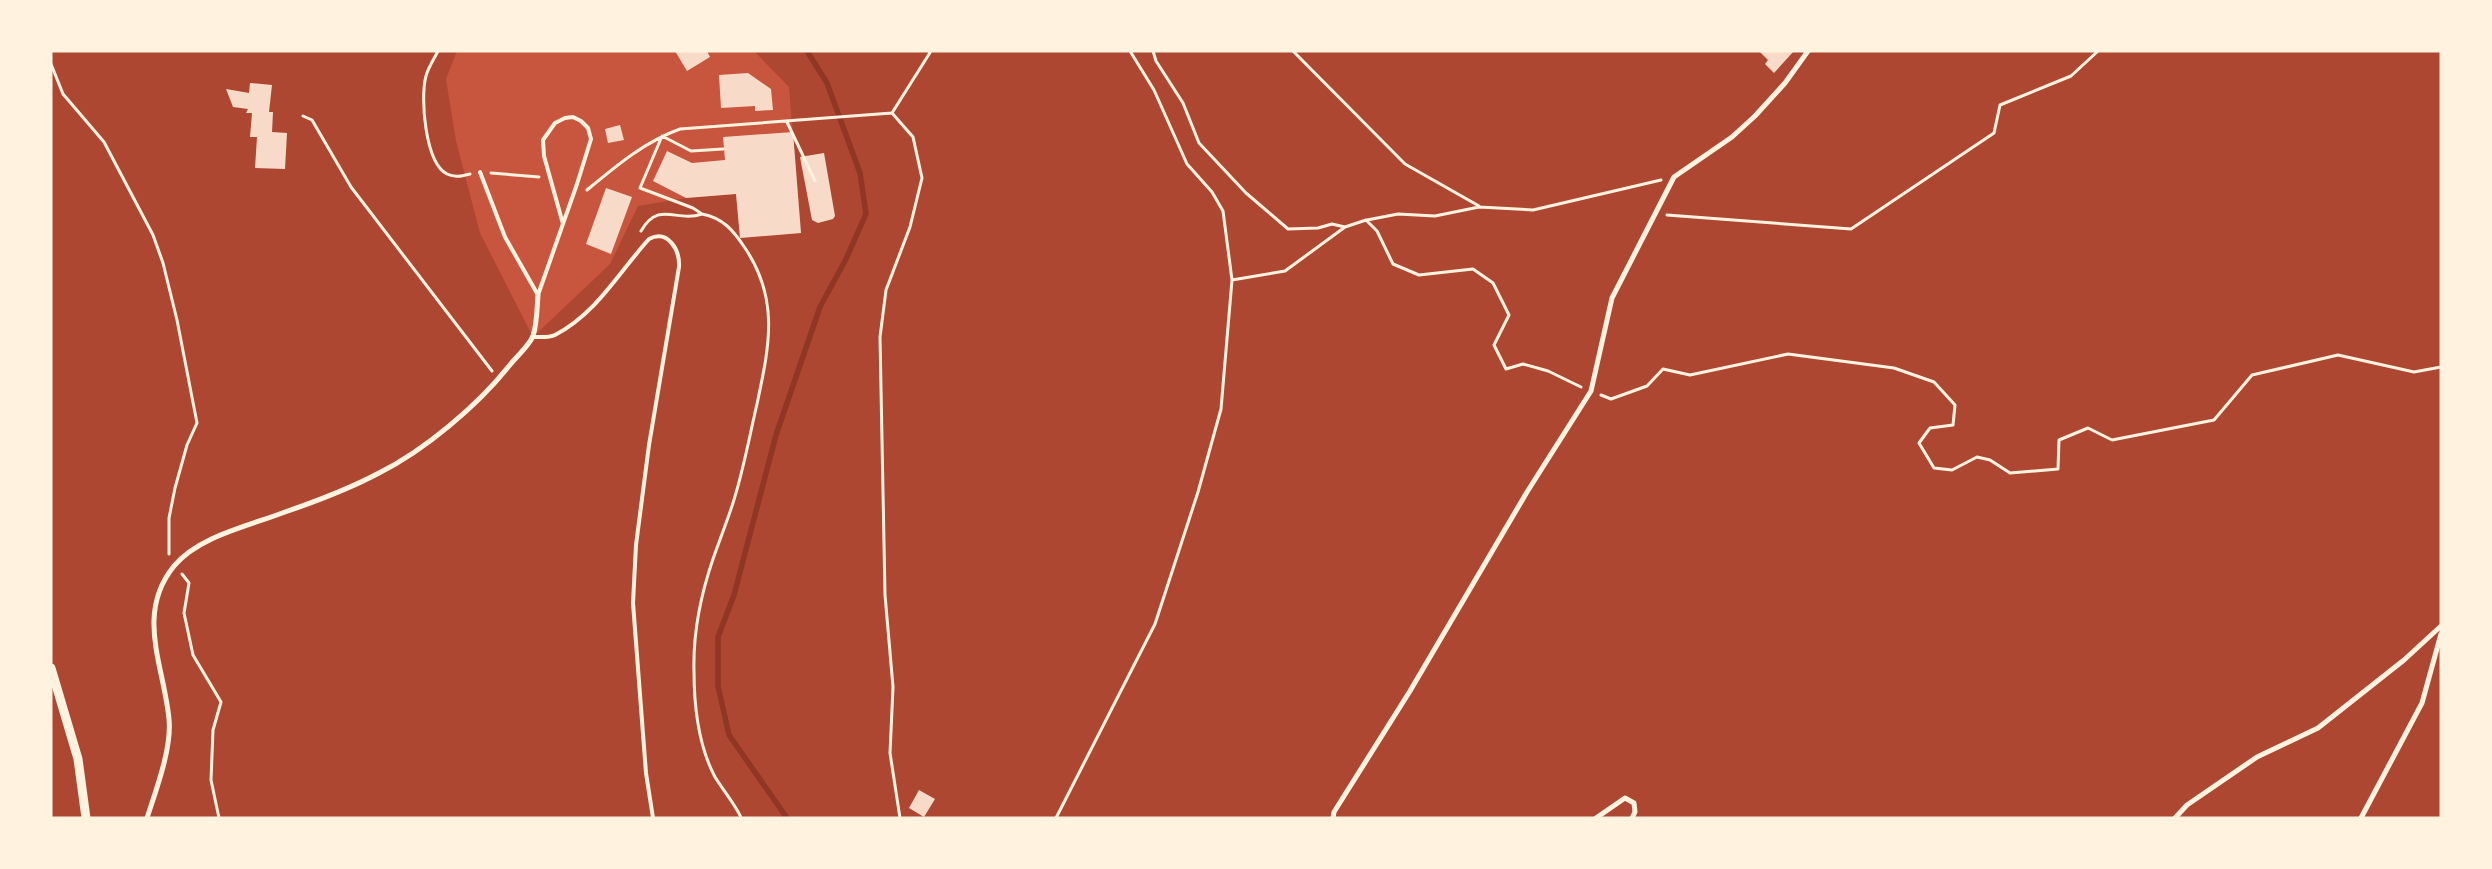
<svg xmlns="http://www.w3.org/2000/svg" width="2492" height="869" viewBox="0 0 2492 869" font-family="'Fira Sans',sans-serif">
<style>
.green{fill:#ae4732}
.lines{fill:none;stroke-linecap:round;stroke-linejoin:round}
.stream{stroke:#8f3625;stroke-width:5.5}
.building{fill:#f7dbc8}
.path{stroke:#fff3e0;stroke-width:3}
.service{stroke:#fff3e0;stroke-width:4}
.minor{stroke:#fff3e0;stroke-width:5}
.tertiary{stroke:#fff3e0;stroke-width:9}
</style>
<rect width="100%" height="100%" fill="#c8553d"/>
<path class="green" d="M 51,51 L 457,51 L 446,79 L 456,141 L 480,233 L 533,337 L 610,264 L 638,206 L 686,198 L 736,194 L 740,238 L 801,233 L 789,87 L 754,51 L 2441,51 L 2441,818 L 51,818 Z"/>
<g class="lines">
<path class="stream" d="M 787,818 L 729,735 L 718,686 L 718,637 L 734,595 L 776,435 L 820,307 L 846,259 L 866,214 L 860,173 L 827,83 L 807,51"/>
</g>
<path class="building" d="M 675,51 L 707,51 L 710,57 L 687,71 Z
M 1759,51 L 1794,51 L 1774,73 L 1765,64 L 1768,60 Z
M 748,73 L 771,89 L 773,110 L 755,111 L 755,106 L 721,108 L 719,75 Z
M 250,83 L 272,85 L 269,112 L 273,112 L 272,132 L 287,133 L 285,169 L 255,168 L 257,137 L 250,137 L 252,113 L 246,113 L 248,109 L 233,107 L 226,89 L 249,93 Z
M 620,125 L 624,140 L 608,143 L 605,129 Z
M 793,132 L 801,233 L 740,238 L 736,194 L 686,198 L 653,181 L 667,151 L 692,163 L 725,160 L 723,137 Z
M 824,153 L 835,216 L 833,219 L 818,223 L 812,220 L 800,157 Z
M 606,188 L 632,197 L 611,254 L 586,244 Z
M 919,790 L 935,799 L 924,817 L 909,808 Z"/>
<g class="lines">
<path class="path" d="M 438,51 C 434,59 428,68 426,76 C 420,97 425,163 447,174 C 455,178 462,176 470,174
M 1153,51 L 1156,61 L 1183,103 L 1199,143 L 1246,193 L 1288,229 L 1318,228 L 1332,224 L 1345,227
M 1293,51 L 1405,164 L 1479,206
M 51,64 L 63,94 L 104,142 L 153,235 L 163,263 L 177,320 L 197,423 L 187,445 L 175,488 L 169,518 L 169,554
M 892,113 L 913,137 L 922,178 L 910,227 L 886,290 L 880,337 L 885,595 L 893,687 L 890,753 L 900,818
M 892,113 L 931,51
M 303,116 L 312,120 L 351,187 L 492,371
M 787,122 L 815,181
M 491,173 L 539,177
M 587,190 C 616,166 644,142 680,129 L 892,113
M 702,214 C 723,218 733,230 745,248 C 780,300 769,347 757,404 C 749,438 743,473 732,506 C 726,524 719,542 713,559 C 701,594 693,634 694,671 C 694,706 698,745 715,777 C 721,787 739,810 741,818
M 1667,215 L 1851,229 L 1994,133 L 2000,105 L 2071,76 L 2098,51
M 1367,220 L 1398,214 L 1435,216 L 1479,207 L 1533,210 L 1661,180
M 641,231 C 659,200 676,223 702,214 L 693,208 L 640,188 L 662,136 L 691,151 L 723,149
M 1232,280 L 1285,271 L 1345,227 L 1366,220 L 1377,231 L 1393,264 L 1419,275 L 1473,269 L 1493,283 L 1509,315 L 1494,345 L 1506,369 L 1523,364 L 1548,371 L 1581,387
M 1601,395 L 1611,399 L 1647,386 L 1663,369 L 1690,375 L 1788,354 L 1894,368 L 1934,382 L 1955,405 L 1953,425 L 1930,428 L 1919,443 L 1934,468 L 1952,470 L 1977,457 L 1990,460 L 2010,473 L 2058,469 L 2059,440 L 2088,428 L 2112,440 L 2214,420 L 2252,375 L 2338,355 L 2414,372 L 2441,367
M 182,574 L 189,583 L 184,613 L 193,655 L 221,702 L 213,730 L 211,780 L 219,818
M 1056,818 L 1155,624 L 1198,492 L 1221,409 L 1232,280 L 1223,211 L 1212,192 L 1187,164 L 1154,90 L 1130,51"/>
<path class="service" d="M 480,172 L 505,237 L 538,295
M 538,295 L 577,184 L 591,139 L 588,128 L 581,121 L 573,117 L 565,118 L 555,123 L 543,140 L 544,156 L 563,224
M 533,337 C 539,337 549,338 555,335 C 597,313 619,272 649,239 C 668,229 680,250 679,267 L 649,445 L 636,545 L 633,603 L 646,773 L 653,818"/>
<path class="minor" d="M 147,818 C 156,790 172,748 169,719 C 164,666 135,614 174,566 C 199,536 249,526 285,512 C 317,501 349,489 379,473 C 425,450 477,406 509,366 C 516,357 529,346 533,336 C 537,324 537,308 538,295
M 1333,818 L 1334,812 L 1410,691 L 1527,492 L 1591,391 L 1612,298 L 1674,177 L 1732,137 L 1755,116 L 1785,83 L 1808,51
M 1596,818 L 1625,798 L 1634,803 L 1635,812 L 1632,818
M 2175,818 L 2187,805 L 2257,757 L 2318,728 L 2404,660 L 2441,626
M 2361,818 L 2422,703 L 2441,634"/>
<path class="tertiary" d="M 51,668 L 78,759 L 86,818"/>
</g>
<rect width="2492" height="869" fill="none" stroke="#fff3e0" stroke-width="105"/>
</svg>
